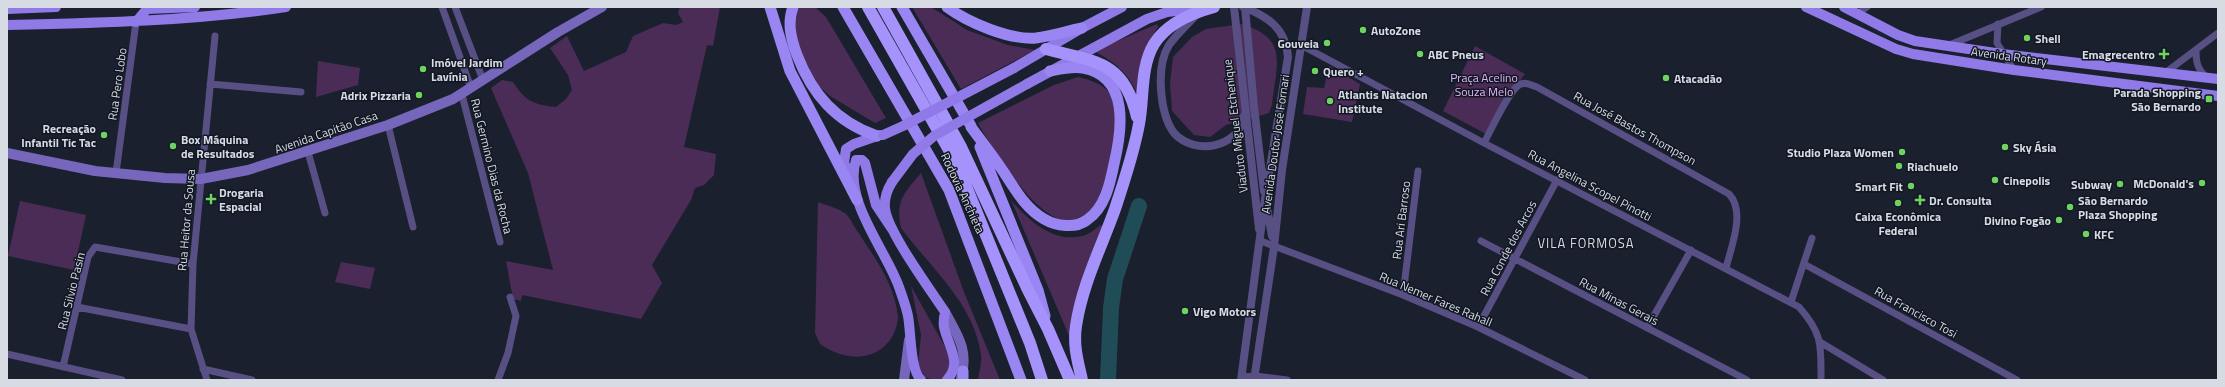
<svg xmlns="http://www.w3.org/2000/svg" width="2225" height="387" viewBox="0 0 2225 387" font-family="'Titillium Web',sans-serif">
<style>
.green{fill:#4a2c57}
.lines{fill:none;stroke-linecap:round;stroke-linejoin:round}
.river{stroke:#204c57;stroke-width:16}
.minor{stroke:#584f84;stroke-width:7}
.tertiary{stroke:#584f84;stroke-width:8}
.secondary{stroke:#7767bc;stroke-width:10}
.primary{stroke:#907ae8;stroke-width:10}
.trunk{stroke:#9a86f2;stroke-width:11}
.motorway{stroke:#a592fb;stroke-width:12}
.tertiary-bridge{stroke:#584f84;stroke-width:8}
.primary-bridge{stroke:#907ae8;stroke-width:10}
.poi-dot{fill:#6fd35f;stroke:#111723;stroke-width:1.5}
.labels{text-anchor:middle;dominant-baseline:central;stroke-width:3;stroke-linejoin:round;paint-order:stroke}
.poi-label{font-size:12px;font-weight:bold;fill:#d7dbe4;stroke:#111723;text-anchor:start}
.street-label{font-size:12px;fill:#d7dbe4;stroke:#111723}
.park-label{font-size:12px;fill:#e2b7f5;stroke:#111723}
.neighbourhood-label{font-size:13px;letter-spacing:1px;fill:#d7dbe4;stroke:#111723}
</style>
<rect width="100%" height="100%" fill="#1a202d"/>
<path class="green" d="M 680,7 L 720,7 L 713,46 L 707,45 L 684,147 L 716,154 L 714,175 L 704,185 L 695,188 L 691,200 L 652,265 L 662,283 L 641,319 L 522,295 L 521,301 L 513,299 L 506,261 L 553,270 L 528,173 L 491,88 L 502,80 L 513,82 C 526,102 533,104 556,107 L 566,99 L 572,90 L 568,75 L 550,48 L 567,36 L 584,71 L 626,52 L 633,36 L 663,23 L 676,25 L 683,22 L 678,13 Z
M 798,7 L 815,7 L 826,17 L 886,118 L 875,123 L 830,96 L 811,79 L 794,40 L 796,9 Z
M 912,7 L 931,7 L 967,30 L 1008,45 L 1035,50 L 961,89 Z
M 1157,24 L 1158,27 C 1143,48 1141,70 1138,95 C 1128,73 1115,62 1094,51 Z
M 1241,24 C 1290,38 1276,65 1272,105 L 1269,113 L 1226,125 L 1210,137 L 1194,135 L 1172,111 L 1170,83 L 1173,57 L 1192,37 L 1206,29 Z
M 1475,46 L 1525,74 L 1499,107 L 1486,134 L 1443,111 Z
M 318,61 L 360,68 L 358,85 L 316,97 Z
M 1329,66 L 1360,84 L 1352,122 L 1303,114 L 1307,87 L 1324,88 Z
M 1078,77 C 1091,80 1104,84 1112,96 C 1114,100 1118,108 1118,113 C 1121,133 1109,182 1100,201 C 1096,209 1083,221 1075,222 C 1039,226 993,151 978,123 L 1054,85 Z
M 921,173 L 964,292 L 1000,380 L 978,380 C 979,372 982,363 981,355 C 975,305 930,267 901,228 C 895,201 904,193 921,173 Z
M 1011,200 C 1028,220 1053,243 1082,236 C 1088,235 1095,229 1101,225 L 1104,228 L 1070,338 Z
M 20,201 L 86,215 L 74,270 L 8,256 Z
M 818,202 C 826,205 840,209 846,214 C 851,219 854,227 858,232 C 875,258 895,285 898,317 C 898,323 895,332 892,337 C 875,364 843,360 820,344 L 815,333 Z
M 341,262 L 375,268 L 370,289 L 335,282 Z
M 911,286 L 949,354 L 952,361 L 945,379 L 933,380 L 925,377 L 918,365 L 921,335 Z"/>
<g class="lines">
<path class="river" d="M 1108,380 L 1111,308 L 1115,279 L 1139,206"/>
<path class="minor" d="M 442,7 L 471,88
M 455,7 L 483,80
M 1857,14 L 1867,7
M 1998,24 L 1997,43 L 2014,70
M 1301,45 L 1484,143 L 1799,307 C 1823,334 1821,346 1821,380
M 1947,46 L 2041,7
M 2196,51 C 2196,64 2198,69 2207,78
M 2165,73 L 2218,33
M 210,84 L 301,92
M 462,95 L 500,242
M 388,125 L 413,227
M 1484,143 C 1491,130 1508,92 1519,85 C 1525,81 1531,85 1537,87 L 1729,194 C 1746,212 1731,247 1726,268
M 308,152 L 325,213
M 116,173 L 136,22
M 1261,241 L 1403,295 L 1478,327 L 1585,380
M 1481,241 L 1747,380
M 1804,264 L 2017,380
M 1403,295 L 1418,171
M 1791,302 L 1812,238
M 77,307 L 191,329
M 1478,327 L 1557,180
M 1647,328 L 1691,250
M 1820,342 L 1883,380
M 7,354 L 122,380
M 63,367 L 88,257 L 95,247 L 193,264
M 203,369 L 252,380
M 1242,377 L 1255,376 L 1287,380
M 207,380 L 191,329 L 193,264 L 215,36
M 498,380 L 508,353 L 516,316 L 510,297"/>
<path class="tertiary" d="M 1234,7 L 1259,229
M 1196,15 C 1187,25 1177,34 1169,45 C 1161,58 1160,74 1161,89 C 1162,104 1165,121 1174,133 C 1195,156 1239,148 1244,116
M 1254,107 L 1264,191
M 1267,208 L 1272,236
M 1241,380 L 1265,199 L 1288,57 C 1286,28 1267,16 1243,7
M 1254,380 L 1274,247 L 1282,170 L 1307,7"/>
<path class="secondary" d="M 7,153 L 95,171 L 165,178 L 201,179 L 248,170 L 388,125 L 453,99 L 558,32 L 602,7
M 945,312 C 958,336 969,350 961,379
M 904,380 L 909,340"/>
<path class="primary" d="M 1806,7 L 1896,49 L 1913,54 L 2014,70 L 2218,96
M 1844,7 L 1898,35 L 1915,41 L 2002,54 L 2218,79
M 7,9 L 56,7
M 136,22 L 147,9 L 195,7
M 7,25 C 100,23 193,21 286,7
M 1014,68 L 1082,28 L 1122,7
M 1027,84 L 1147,19 L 1167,12 L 1202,8
M 852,179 L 844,163 L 846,149 L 854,144 L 880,135
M 892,182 C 887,190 884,198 885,208 C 887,231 930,289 945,312 C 944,317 943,322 944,327 C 948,346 963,363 947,380
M 892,229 L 876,205 L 865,163 L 862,160 L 856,160 C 843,200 886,250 899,287 C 902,296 906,306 908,316 C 911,331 910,370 921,380"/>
<path class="trunk" d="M 770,7 L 790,71 L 857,200
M 793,7 C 787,23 791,39 797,55 C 812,94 836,122 877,136
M 843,7 L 949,190 L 1021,380
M 902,7 L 971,126
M 947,7 C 969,23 1009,40 1036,38 C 1052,36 1067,31 1082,28
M 971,127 C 982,142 993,156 1003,171 C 1015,189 1025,208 1044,219 C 1056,226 1075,229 1087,220 C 1105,208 1110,184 1114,164 C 1122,131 1130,76 1083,68 C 1072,66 1060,69 1050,71
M 980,147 L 1038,290 L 1045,316
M 963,371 L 963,380"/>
<path class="motorway" d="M 868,7 L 957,164 L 1030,343 L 1042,380
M 883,7 L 961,147 L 1028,290 L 1048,329 L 1070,380
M 1046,49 C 1095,62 1124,60 1137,117
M 1082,380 C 1078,362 1073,346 1076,326 C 1082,285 1101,248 1115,209 C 1124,182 1134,152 1139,124 C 1144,99 1140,67 1154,44 C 1167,23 1192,13 1214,7"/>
<path class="tertiary-bridge" d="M 1245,7 L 1254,107"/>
<path class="primary-bridge" d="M 883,135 L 903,126 L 1014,68
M 892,182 L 913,154 L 934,136 L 1027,84"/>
</g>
<g class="poi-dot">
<circle cx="1363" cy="30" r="4"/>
<circle cx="2027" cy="38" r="4"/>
<circle cx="1327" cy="43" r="4"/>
<circle cx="1420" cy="54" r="4"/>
<path d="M2162 48h4v4h4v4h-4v4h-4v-4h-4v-4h4z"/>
<circle cx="423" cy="69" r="4"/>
<circle cx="1315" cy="71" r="4"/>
<circle cx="1666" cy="78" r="4"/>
<circle cx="419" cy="95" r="4"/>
<rect x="2205" y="95" width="8" height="8" rx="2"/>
<circle cx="1330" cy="101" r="4"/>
<circle cx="104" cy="135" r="4"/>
<circle cx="173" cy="146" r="4"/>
<circle cx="2005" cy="147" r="4"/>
<circle cx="1902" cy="152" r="4"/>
<circle cx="1899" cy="166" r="4"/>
<circle cx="1995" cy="180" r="4"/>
<circle cx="2202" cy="183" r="4"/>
<circle cx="2120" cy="184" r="4"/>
<circle cx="1911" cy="186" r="4"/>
<path d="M209 193h4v4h4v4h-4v4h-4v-4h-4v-4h4z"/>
<path d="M1918 194h4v4h4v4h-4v4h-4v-4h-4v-4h4z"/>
<circle cx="1898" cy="203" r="4"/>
<circle cx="2070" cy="207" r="4"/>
<circle cx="2059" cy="220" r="4"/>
<circle cx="2086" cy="234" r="4"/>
<circle cx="1185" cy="311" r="4"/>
</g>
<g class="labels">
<g class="poi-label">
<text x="1371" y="30">AutoZone</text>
<text x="2035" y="38">Shell</text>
<text x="1319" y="43" text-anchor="end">Gouveia</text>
<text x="1428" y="54">ABC Pneus</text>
<text x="2155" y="54" text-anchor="end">Emagrecentro</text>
<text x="431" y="62">Imóvel Jardim<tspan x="431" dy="14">Lavínia</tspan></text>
<text x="1323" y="71">Quero +</text>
<text x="1674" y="78">Atacadão</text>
<text x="2201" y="92" text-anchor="end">Parada Shopping<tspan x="2201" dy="14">São Bernardo</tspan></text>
<text x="1338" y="94">Atlantis Natacion<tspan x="1338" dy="14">Institute</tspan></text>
<text x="411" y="95" text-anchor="end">Adrix Pizzaria</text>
<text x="96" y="128" text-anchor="end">Recreação<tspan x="96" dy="14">Infantil Tic Tac</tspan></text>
<text x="181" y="139">Box Máquina<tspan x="181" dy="14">de Resultados</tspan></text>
<text x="2013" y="147">Sky Ásia</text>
<text x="1894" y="152" text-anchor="end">Studio Plaza Women</text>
<text x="1907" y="166">Riachuelo</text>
<text x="2003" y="180">Cinepolis</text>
<text x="2194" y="183" text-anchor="end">McDonald's</text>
<text x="2112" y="184" text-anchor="end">Subway</text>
<text x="1903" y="186" text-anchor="end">Smart Fit</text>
<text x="219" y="192">Drogaria<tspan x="219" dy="14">Espacial</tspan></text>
<text x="1929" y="200">Dr. Consulta</text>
<text x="2078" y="200">São Bernardo<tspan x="2078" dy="14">Plaza Shopping</tspan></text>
<text x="1898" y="216" text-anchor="middle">Caixa Econômica<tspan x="1898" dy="14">Federal</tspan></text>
<text x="2051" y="220" text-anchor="end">Divino Fogão</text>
<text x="2094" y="234">KFC</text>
<text x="1193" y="311">Vigo Motors</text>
</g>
<g class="street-label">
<text transform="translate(2009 56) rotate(8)">Avenida Rotary</text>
<text transform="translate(117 84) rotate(-82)">Rua Pero Lobo</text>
<text transform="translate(1235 126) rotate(-97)">Viaduto Miguel Etchenique</text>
<text transform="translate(1635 128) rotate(29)">Rua José Bastos Thompson</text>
<text transform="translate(326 132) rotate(-19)">Avenida Capitão Casa</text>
<text transform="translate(1275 144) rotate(-82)">Avenida Doutor José Fornari</text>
<text transform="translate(492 166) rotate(76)">Rua Germino Dias da Rocha</text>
<text transform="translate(1590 185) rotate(28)">Rua Angelina Scopel Pinotti</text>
<text transform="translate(963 193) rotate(65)">Rodovia Anchieta</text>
<text transform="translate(186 220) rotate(-85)">Rua Heitor da Sousa</text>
<text transform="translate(1401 220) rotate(-83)">Rua Ari Barroso</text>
<text transform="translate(1508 248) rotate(-62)">Rua Conde dos Arcos</text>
<text transform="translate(71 291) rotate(-76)">Rua Silvio Pasin</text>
<text transform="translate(1436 299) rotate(23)">Rua Nemer Fares Rahall</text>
<text transform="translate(1619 301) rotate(28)">Rua Minas Gerais</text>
<text transform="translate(1916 312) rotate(29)">Rua Francisco Tosi</text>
</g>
<g class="park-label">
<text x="1484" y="77">Praça Acelino<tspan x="1484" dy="14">Souza Melo</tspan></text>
</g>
<g class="neighbourhood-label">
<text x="1586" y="243">VILA FORMOSA</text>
</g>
</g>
<rect width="2225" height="387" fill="none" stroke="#d7dbe4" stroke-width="16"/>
</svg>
